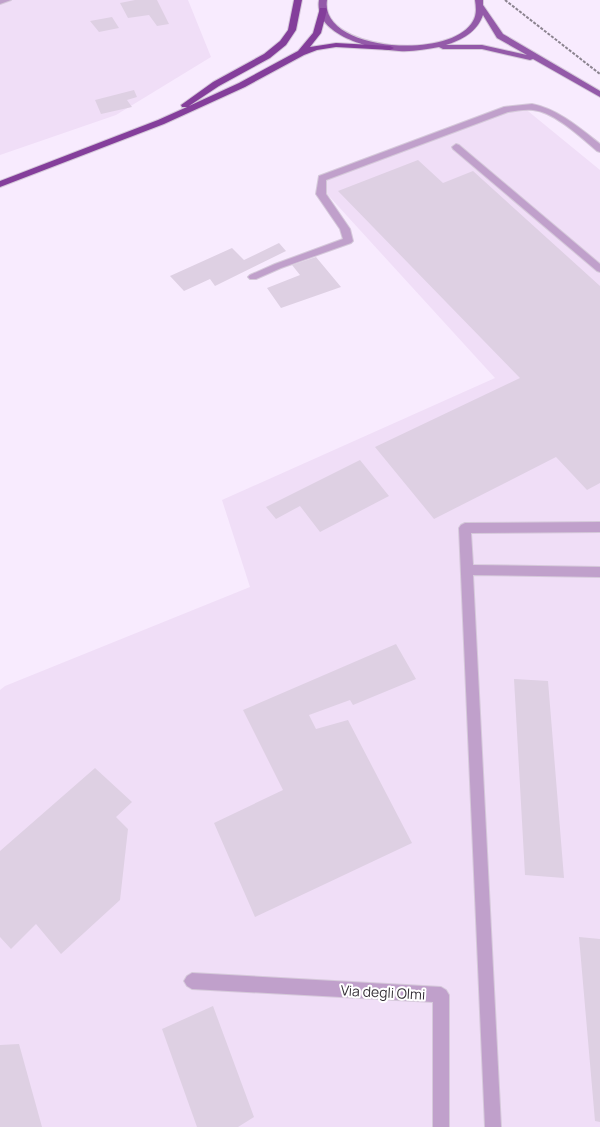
<svg xmlns="http://www.w3.org/2000/svg" width="600" height="1127" viewBox="0 0 600 1127" font-family="Manrope,sans-serif">
<style>
.built{fill:#f0def7}
.building{fill:#ded0e3}
.lines{fill:none;stroke-linecap:round;stroke-linejoin:round}
.minor-casing{stroke:#d5c9da;stroke-width:2}
.major-casing{stroke:#d5c9da;stroke-width:2}
.highway-casing{stroke:#d5c9da;stroke-width:2}
.path{stroke:#8c8490;stroke-width:2;stroke-dasharray:3 1.5;stroke-linecap:butt}
.minor{fill:#c0a0cb;fill-rule:evenodd}
.major{fill:#945aa9;fill-rule:evenodd}
.highway{fill:#843e9b;fill-rule:evenodd}
.labels{text-anchor:middle;dominant-baseline:central;stroke-width:4;stroke-linejoin:round;paint-order:stroke}
.near-street-label{font-size:14px;fill:#342f36;stroke:#fff}
</style>
<rect width="100%" height="100%" fill="#f8ebfe"/>
<path class="built" d="M 0,0 L 188,0 L 211,57 L 116,115 L 0,155 Z
M 523,107 L 600,170 L 600,1127 L 0,1127 L 0,690 L 5,686 L 250,587 L 222,500 L 495,378 L 317,183 Z"/>
<path class="building" d="M 135,0 L 157,0 L 169,24 L 157,26 L 149,15 L 128,18 L 120,3 Z
M 112,17 L 119,28 L 99,32 L 90,21 Z
M 134,90 L 137,97 L 127,100 L 132,107 L 101,114 L 95,100 Z
M 418,160 L 443,183 L 473,171 L 600,286 L 600,483 L 587,490 L 556,457 L 434,519 L 375,447 L 520,378 L 338,191 Z
M 279,243 L 286,251 L 215,286 L 210,279 L 184,291 L 170,276 L 232,248 L 244,260 Z
M 316,257 L 341,287 L 281,308 L 267,288 L 300,275 L 292,265 Z
M 360,460 L 389,496 L 320,532 L 300,506 L 276,519 L 266,507 Z
M 396,644 L 416,679 L 353,705 L 350,700 L 309,715 L 316,729 L 348,720 L 412,843 L 255,917 L 214,823 L 283,790 L 243,710 Z
M 514,679 L 548,681 L 564,878 L 525,875 Z
M 95,768 L 132,802 L 116,817 L 128,829 L 120,900 L 61,954 L 36,924 L 11,949 L 0,937 L 0,851 Z
M 579,937 L 600,939 L 600,1122 L 595,1121 Z
M 213,1006 L 254,1117 L 238,1127 L 197,1127 L 162,1029 Z
M 19,1044 L 42,1127 L 0,1127 L 0,1045 Z"/>
<g class="lines">
<g class="minor-casing">
<path id="minor" d="M 0,0 L 11,0 L 0,4 Z
M 532,104 C 558,109 580,128 600,144 L 600,152 L 597,151 C 581,137 554,112 533,110 C 525,109 516,111 508,112 L 326,180 L 326,194 L 350,229 L 353,241 L 351,243 L 281,268 L 256,279 L 250,279 L 248,277 L 250,275 L 275,264 L 343,239 L 340,229 L 316,194 L 319,176 L 504,107 Z
M 456,144 L 459,145 L 600,264 L 600,272 L 597,271 L 453,149 L 452,147 Z
M 600,522 L 600,532 L 471,533 L 473,565 L 600,567 L 600,577 L 473,575 L 501,1127 L 485,1127 L 459,528 L 461,525 L 465,523 Z
M 192,973 L 441,987 L 446,990 L 449,995 L 449,1127 L 433,1127 L 433,1002 L 192,989 L 187,986 L 184,981 L 187,976 Z"/>
</g>
<g class="major-casing">
<path id="major" d="M 319,0 L 327,0 C 319,51 451,61 473,21 C 477,14 476,7 475,0 L 483,0 L 483,5 L 503,34 L 600,91 L 600,97 L 533,59 L 530,60 L 482,49 L 443,49 L 439,47 C 426,49 413,52 399,51 C 374,50 313,36 319,0 ZM 483,15 L 497,38 L 527,55 L 482,45 L 446,45 C 462,40 477,32 483,15 Z"/>
</g>
<g class="highway-casing">
<path id="highway" d="M 294,0 L 302,0 L 296,30 L 286,45 L 270,58 L 219,86 L 189,106 L 239,83 L 298,51 L 313,33 L 320,8 L 326,8 L 327,10 L 321,33 L 310,47 L 336,43 L 390,46 L 394,48 L 390,50 L 336,47 L 317,50 L 304,55 L 245,87 L 164,124 L 0,187 L 0,181 L 158,120 L 187,107 L 182,107 L 181,105 L 213,82 L 264,54 L 280,41 L 288,30 Z"/>
</g>
<path class="path" d="M 505,0 L 600,74"/>
<use href="#minor" class="minor"/>
<use href="#major" class="major"/>
<use href="#highway" class="highway"/>
</g>
<g class="labels">
<g class="near-street-label">
<text transform="translate(383 992) rotate(3)">Via degli Olmi</text>
</g>
</g>
</svg>
